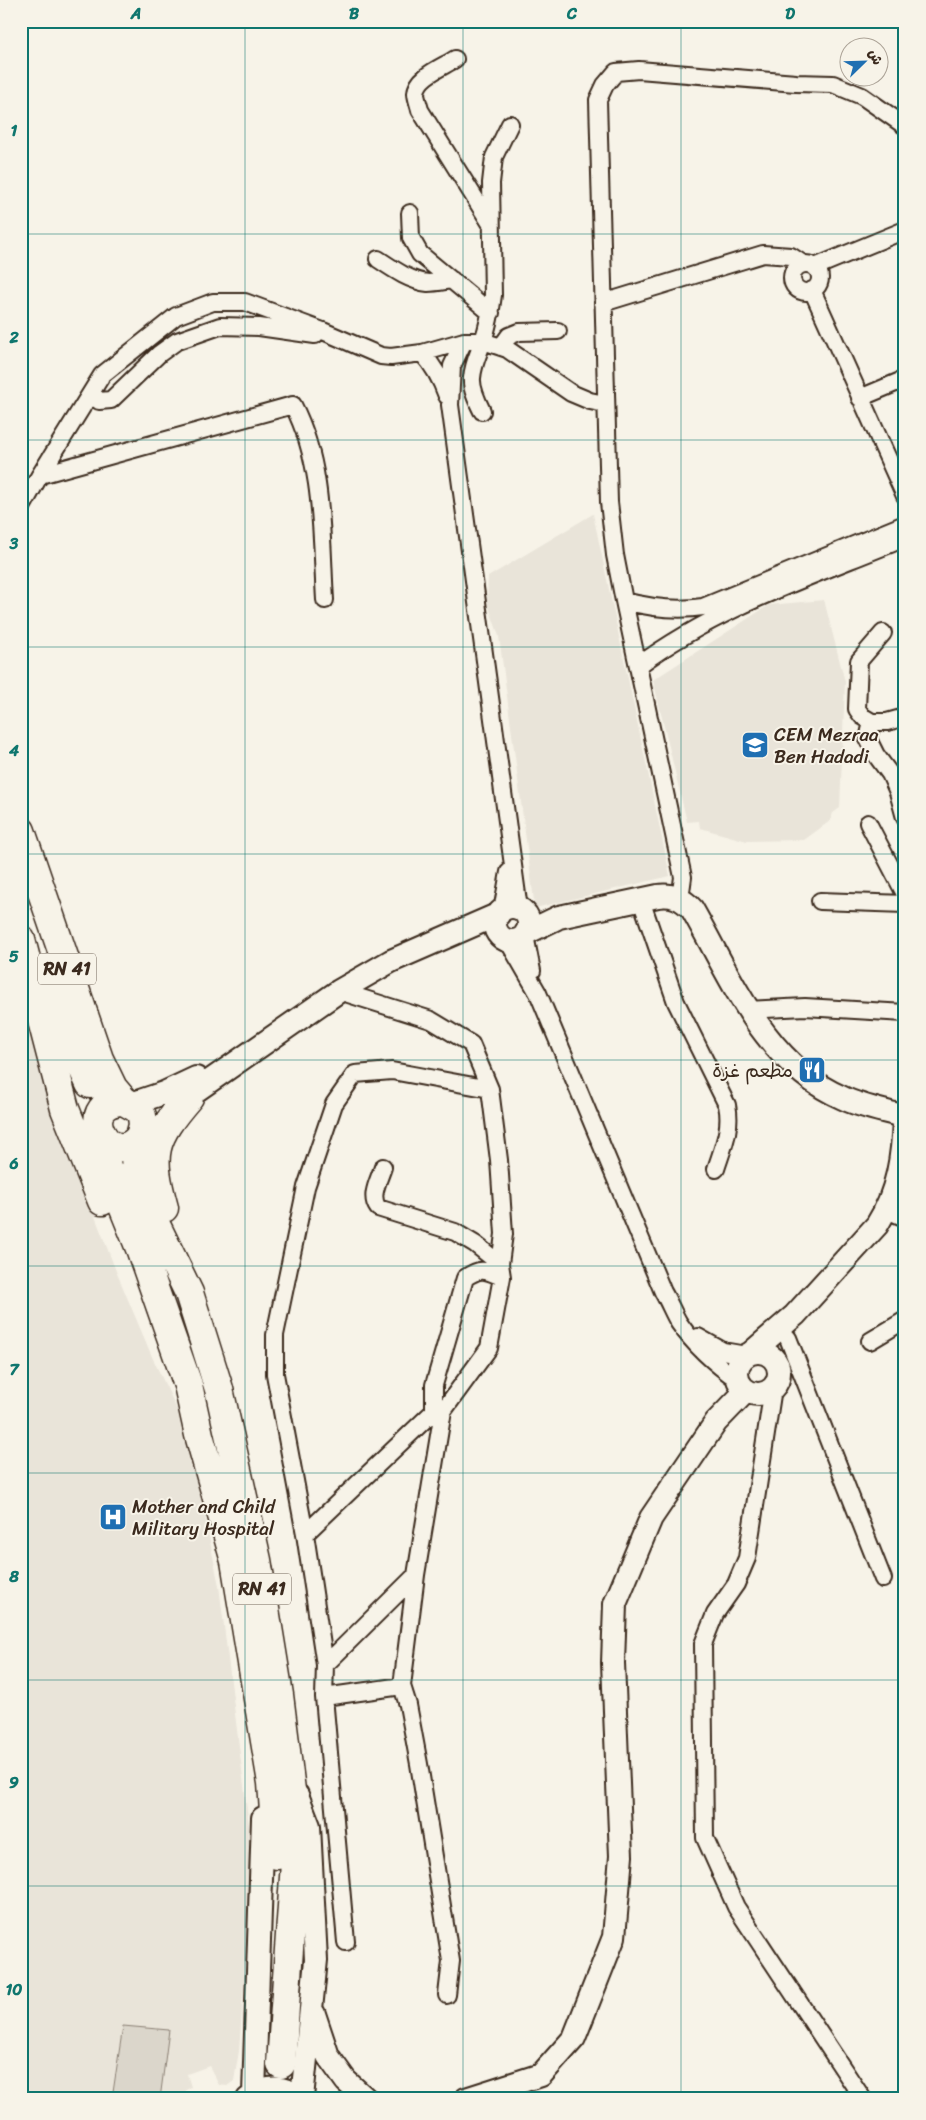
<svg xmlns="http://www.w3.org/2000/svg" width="926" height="2120" viewBox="0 0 926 2120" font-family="Sriracha,'Playpen Sans Arabic',sans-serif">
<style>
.built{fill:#e9e4d9}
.green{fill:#dbd6cb;stroke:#8b8074}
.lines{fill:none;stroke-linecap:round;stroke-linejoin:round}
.highway-tunnel{stroke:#d1cbc0;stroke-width:28;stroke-dasharray:28 14;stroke-linecap:butt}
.street-casing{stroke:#3b2a1e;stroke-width:20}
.secondary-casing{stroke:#3b2a1e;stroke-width:26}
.highway-casing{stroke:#3b2a1e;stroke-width:31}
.street{stroke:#f7f3e8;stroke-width:16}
.secondary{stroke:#f7f3e8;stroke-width:22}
.highway{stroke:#f7f3e8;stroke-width:28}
.grid{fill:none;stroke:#0f766e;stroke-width:1;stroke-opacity:0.55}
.labels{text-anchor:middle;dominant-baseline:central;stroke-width:4;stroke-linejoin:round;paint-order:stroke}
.shield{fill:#f7f3e8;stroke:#73665b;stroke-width:1}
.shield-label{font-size:18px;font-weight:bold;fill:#3b2a1e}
.poi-label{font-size:19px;fill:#3b2a1e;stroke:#f7f3e8;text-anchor:start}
.neatline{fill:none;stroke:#0f766e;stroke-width:2}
.grid-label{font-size:16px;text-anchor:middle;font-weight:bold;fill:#0f766e}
</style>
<rect width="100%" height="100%" fill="#f7f3e8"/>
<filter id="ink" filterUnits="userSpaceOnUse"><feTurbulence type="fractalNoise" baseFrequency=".02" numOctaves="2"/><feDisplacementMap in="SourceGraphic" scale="10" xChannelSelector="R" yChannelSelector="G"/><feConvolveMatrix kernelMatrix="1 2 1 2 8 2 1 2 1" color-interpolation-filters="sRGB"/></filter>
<g filter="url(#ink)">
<path class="built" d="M 593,514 L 670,876 L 535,908 L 499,636 L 487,602 L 488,577 Z
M 824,600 L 845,682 L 840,808 L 833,813 L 830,821 L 804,840 L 747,841 L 700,828 L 699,821 L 687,822 L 653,680 L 769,605 Z
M 21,991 L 79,1175 L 116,1271 L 153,1359 L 184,1424 L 191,1448 L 219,1586 L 251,1842 L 248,1928 L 239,2051 L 234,2081 L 227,2086 L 219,2085 L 209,2066 L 187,2074 L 191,2087 L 186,2090 L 189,2099 L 21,2099 Z"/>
<path class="green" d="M 123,2026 L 169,2030 L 160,2099 L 112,2099 Z"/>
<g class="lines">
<path class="highway-tunnel" d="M 266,2099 L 268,2061"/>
<g class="street-casing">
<path id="street" d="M 455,59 C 443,67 417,76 416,93 C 416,98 419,105 420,110 L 491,224
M 410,213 L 411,238 L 420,254 L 491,313
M 378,259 C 393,269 410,281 428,283 C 436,283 445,281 452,280
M792 278a14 14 0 1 1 28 0a14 14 0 1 1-28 0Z
M 815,267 L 905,230
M 812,290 L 905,496
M 603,303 L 763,254 L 791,256 L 803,264
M 464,341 L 452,366 L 450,405 C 473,573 496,741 519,909
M 501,347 L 509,336 L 519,332 L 558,331
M 422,353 C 434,366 441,379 447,396
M 91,393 L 99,401 L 111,400 L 159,354 L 177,341 L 220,326 L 259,327 L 315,335
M 860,398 L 905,379
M 482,411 C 477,401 471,389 472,378 C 473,364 479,353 483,341 C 488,326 491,311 493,295 L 491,183 L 494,157 L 510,124
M 40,475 L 293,405 C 324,465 321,534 325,600
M 21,509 L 40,475 L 102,375 L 176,316 L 213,302 L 245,302 L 323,331 L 381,356 L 391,357 L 422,353 L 464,341 L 483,341 L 507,349 L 571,393 L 590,401 L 605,404
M 624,601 C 651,608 676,611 703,607 L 905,524
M 883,633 L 859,661 L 857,709 L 862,716 L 872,722 L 887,722 L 905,717
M 638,666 C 715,609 807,578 895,542 L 905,540
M 872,722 L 868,739 L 876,755 L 890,774 L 898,792 L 905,818
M 868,823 L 905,894
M 680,899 L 683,877 L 624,601 L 615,555 L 609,502 L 598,100 L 605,85 L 616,72 L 639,70 L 796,83 L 833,84 L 862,96 L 905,126
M 641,900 L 676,1002 L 727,1105 C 732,1128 723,1147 716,1169
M 820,901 L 905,904
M 502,911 L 509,872
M 525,935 L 532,971
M 508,941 L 538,993 L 663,1292 C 669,1302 673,1313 679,1323 C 695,1346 715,1364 738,1380
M 748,1010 L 805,1007 L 905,1013
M 383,1167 C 379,1180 369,1196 378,1208 L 455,1232 L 475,1244 L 500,1264
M 887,1210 L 905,1218
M 698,1337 L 723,1351 L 746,1355
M 788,1338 L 883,1579
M 870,1341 L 905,1320
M 773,1388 L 747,1558 L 736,1584 L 715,1614 L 703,1644 L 705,1838 L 736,1907 L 863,2099
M 434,1411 L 434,1385 L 465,1278 C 481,1267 485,1270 502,1277
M 443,1411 L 416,1575 L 402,1686 L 408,1705 L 419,1764 L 451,1961 L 447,1995
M 305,1534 L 434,1411 L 443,1411 L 489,1348 L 502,1277 L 500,1264 L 504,1234 L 499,1160 L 490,1089 L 471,1044 L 431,1020 L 339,991
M 325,1665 L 416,1575
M 324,1697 L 402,1686
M 346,1942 L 324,1697 L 325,1665 L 305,1534 L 275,1374 L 275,1335 L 306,1187 L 334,1104 L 355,1074 L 392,1071 L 490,1089"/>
</g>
<g class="secondary-casing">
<path id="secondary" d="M495 924a17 17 0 1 1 34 0a17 17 0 1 1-34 0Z
M 526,933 L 559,917 L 658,896 C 672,894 682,898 692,909 C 731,977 765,1065 843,1098 C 862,1107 885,1111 905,1117
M 131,1104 L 164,1093 L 196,1078
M 174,1106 L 339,991 L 391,961 L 499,914
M737 1373a21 21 0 1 1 42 0a21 21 0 1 1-42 0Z
M 752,1352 L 795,1315 L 877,1225 C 898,1192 903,1155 904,1117
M 297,1795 L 309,1826 L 316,1960 L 302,2098
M 314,2014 L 328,2056 L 346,2081 L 366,2099
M 254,2094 L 263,1818
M 248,2099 C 266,2084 285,2086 303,2099
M 466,2099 L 541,2075 L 574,2038 L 614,1937 L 621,1856 L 613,1663 L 615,1604 L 651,1518 L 716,1422 L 746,1391"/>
</g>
<g class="highway-casing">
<path id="highway" d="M 21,831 L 99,1059 L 113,1088 L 124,1101
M 21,940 L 65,1109 L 102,1201
M 44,982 L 90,1084
M 99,1131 L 107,1167 L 141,1251 L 188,1385 L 199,1435 L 235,1561 L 272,1783 L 277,1855
M 142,1133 C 113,1178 70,1102 124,1101 L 138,1109 L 142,1116 L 143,1125 L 136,1152 L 135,1171 L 143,1196 L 154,1221 L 189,1293 L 219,1389 L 257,1560 L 279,1695 L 294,1814 L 295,1863 L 281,2064
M 164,1208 C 149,1153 152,1140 189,1097"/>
</g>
<use href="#street" class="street"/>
<use href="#secondary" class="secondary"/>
<use href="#highway" class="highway"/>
</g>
</g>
<path class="grid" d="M 245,21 L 245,2099M 463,21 L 463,2099M 681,21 L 681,2099M 21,234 L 905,234M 21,440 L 905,440M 21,647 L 905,647M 21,854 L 905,854M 21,1060 L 905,1060M 21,1266 L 905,1266M 21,1473 L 905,1473M 21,1680 L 905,1680M 21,1886 L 905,1886"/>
<defs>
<g id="school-square" transform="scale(1.4375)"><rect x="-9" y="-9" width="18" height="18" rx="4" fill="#1f6fb2" stroke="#f7f3e8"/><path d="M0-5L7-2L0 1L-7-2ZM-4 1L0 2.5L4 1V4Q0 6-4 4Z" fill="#fff"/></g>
<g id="restaurant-square" transform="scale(1.4375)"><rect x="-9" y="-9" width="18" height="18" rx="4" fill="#1f6fb2" stroke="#f7f3e8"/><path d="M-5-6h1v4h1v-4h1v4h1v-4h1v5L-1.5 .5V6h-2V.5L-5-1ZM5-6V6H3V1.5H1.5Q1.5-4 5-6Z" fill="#fff"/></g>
<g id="hospital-square" transform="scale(1.4375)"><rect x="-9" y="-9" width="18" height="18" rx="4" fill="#1f6fb2" stroke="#f7f3e8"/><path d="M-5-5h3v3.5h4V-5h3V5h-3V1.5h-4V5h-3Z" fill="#fff"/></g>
</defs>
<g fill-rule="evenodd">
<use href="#school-square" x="755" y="745"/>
<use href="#restaurant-square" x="812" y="1070"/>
<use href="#hospital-square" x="113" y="1517"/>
</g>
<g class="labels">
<g class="shield">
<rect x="38" y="953.5" width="58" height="31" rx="4"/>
<rect x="233" y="1573.5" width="58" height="31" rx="4"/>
</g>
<g class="shield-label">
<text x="67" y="969">RN 41</text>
<text x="262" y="1589">RN 41</text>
</g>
<g class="poi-label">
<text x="774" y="734">CEM Mezraa<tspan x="774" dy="22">Ben Hadadi</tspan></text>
<text x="793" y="1070" text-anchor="end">مطعم غزة</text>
<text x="132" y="1506">Mother and Child<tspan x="132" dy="22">Military Hospital</tspan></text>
</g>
</g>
<rect width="926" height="2120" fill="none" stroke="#f7f3e8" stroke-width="55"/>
<g transform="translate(864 62) rotate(67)"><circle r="24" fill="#f7f3e8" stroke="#aca397"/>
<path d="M0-4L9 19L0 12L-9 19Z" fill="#1f6fb2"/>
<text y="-8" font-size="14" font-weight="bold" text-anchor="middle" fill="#3b2a1e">ش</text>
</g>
<rect x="28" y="28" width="870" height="2064" class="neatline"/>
<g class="grid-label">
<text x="136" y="19">A</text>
<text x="354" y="19">B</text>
<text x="572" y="19">C</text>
<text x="790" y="19">D</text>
<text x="14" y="136">1</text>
<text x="14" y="343">2</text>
<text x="14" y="549">3</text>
<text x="14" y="756">4</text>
<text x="14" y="962">5</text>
<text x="14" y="1169">6</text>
<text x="14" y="1375">7</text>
<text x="14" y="1582">8</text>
<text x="14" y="1788">9</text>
<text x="14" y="1995">10</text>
</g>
</svg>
